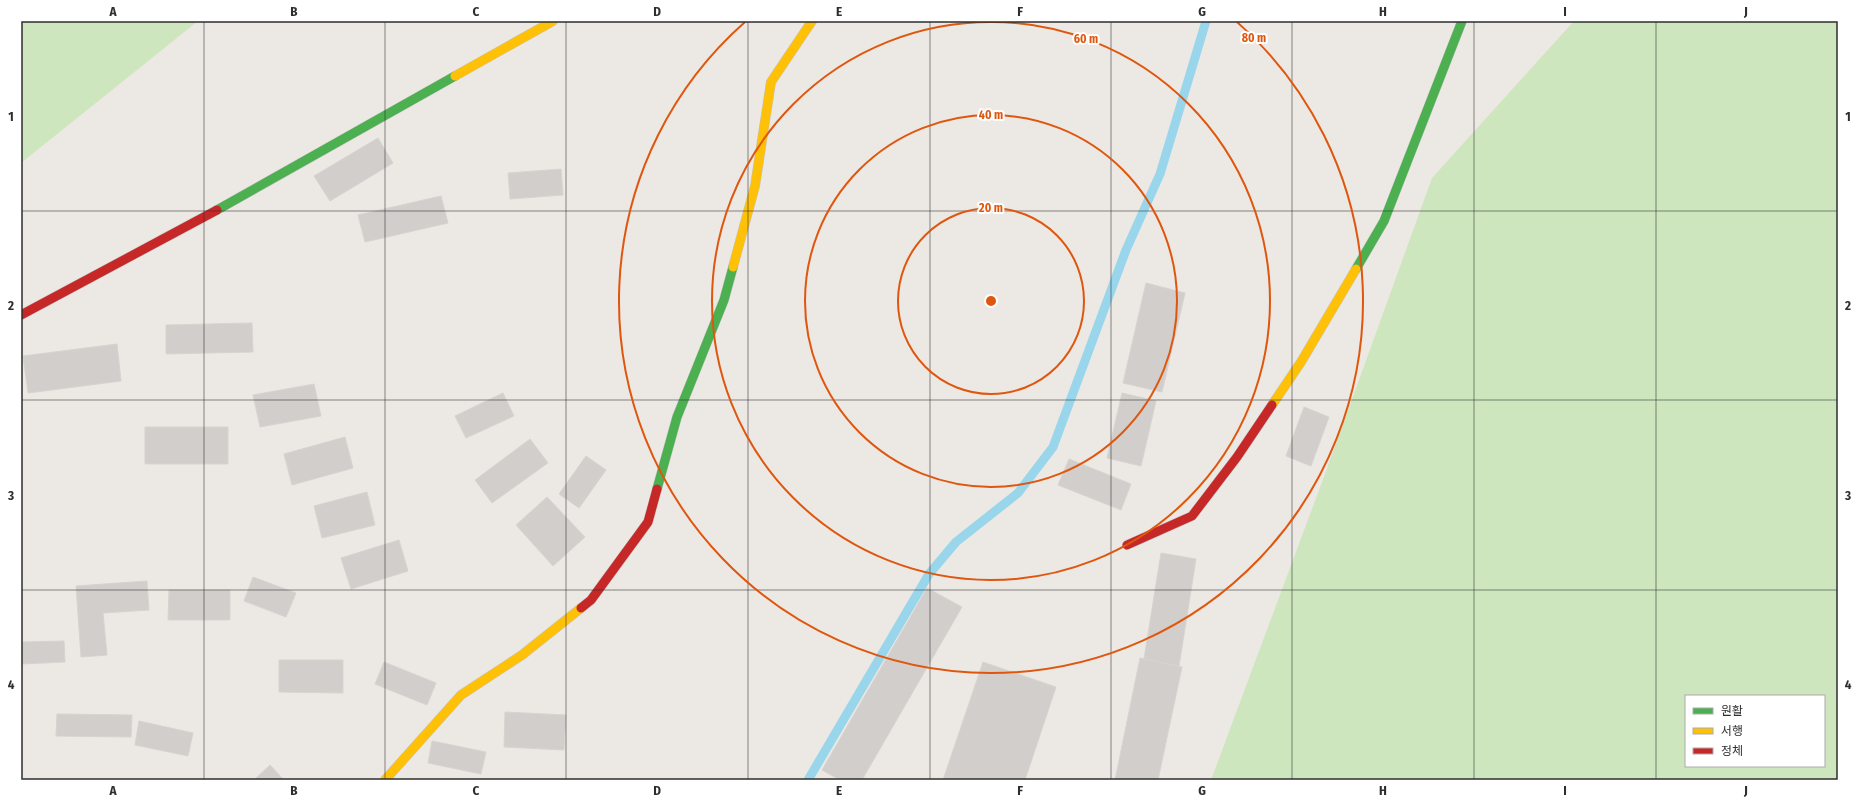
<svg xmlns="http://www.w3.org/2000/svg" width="1859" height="801" viewBox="0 0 1859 801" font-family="'Fira Sans Condensed','Noto Sans KR',sans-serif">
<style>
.green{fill:#cee6be;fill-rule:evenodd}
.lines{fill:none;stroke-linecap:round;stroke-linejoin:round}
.stream{stroke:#99d6ec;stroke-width:9}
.building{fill:#d1cecb;stroke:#d7d4d0}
.fast-casing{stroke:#c5c4c5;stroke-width:10}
.slow-casing{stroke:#c5c4c5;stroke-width:10}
.jam-casing{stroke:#c5c4c5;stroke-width:10}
.fast{stroke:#4caf50;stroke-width:9}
.slow{stroke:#ffc107;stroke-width:9}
.jam{stroke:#c62828;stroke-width:9}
.grid{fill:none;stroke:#2e2e2e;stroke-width:1;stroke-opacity:0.55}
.ring{fill:none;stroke:#df570e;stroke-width:2}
.centre{fill:#df570e;stroke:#fff;stroke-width:2}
.ring-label{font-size:12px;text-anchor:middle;font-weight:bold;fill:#df570e;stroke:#fff;stroke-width:4;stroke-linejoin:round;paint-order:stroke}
.neatline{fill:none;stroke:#2e2e2e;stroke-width:1.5}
.grid-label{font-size:13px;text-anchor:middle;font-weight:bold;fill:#2e2e2e}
</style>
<rect width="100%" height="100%" fill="#ece8e4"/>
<path class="green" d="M 21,21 L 198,21 L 21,163 Z
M 1574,21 L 1838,21 L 1838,780 L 1211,780 L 1325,474 L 1432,178 ZM 1686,696 L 1824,696 L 1824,766 L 1686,766 Z"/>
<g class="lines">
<path class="stream" d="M 808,780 L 929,574 L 956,542 L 1018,493 L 1053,447 L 1126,250 L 1160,174 L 1206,21"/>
</g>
<path class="building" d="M 378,138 L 393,163 L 330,201 L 314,176 Z
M 561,169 L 563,195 L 510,199 L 508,173 Z
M 441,196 L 448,223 L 365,242 L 358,215 Z
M 1146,283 L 1185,293 L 1162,392 L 1123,383 Z
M 252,323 L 253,352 L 166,354 L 166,325 Z
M 117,344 L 121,381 L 28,393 L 23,356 Z
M 314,384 L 321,416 L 260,427 L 253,395 Z
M 503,393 L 514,416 L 466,438 L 455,416 Z
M 1122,393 L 1156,401 L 1141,466 L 1107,458 Z
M 1304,407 L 1329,417 L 1311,466 L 1286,456 Z
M 145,427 L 228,427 L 228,464 L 145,464 Z
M 345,437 L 353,468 L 292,485 L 284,454 Z
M 530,439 L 548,463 L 492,503 L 475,480 Z
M 586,456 L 606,470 L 579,508 L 559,494 Z
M 1069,459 L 1131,484 L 1121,510 L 1058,485 Z
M 367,492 L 375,525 L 322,538 L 314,506 Z
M 547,497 L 585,537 L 553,566 L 516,525 Z
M 399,540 L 408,571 L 351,589 L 341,558 Z
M 1161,553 L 1196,559 L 1179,666 L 1144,659 Z
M 253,577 L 296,593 L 286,617 L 244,601 Z
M 147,581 L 149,610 L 103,613 L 107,655 L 81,657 L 76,586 Z
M 927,588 L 962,607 L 862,780 L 840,780 L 822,770 Z
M 169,590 L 230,590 L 230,620 L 168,620 Z
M 64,641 L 65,662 L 21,664 L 21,642 Z
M 1140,658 L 1182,667 L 1158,780 L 1115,780 Z
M 279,660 L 343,660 L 343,693 L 279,692 Z
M 384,662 L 436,683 L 427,705 L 375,684 Z
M 983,662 L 1056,687 L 1025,780 L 943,780 Z
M 505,712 L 566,715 L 564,750 L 504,747 Z
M 57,714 L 132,715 L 131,737 L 56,736 Z
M 139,721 L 193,733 L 188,756 L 135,745 Z
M 432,741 L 486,752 L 481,774 L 428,763 Z
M 270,765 L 284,780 L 254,780 Z"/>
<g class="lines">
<g class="fast-casing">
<path id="fast" d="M 217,210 L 455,76
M 1356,269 L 1384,221 L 1462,21
M 657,489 L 677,417 L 724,300 L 733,267"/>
</g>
<g class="slow-casing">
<path id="slow" d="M 455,76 L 553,21
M 733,267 L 755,186 L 771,82 L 812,21
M 1272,405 L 1301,362 L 1356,269
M 385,780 L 461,695 L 522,655 L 581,608"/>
</g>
<g class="jam-casing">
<path id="jam" d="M 21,315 L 217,210
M 1127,545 L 1192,516 L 1237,457 L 1272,405
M 581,608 L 591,600 L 648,522 L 657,489"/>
</g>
<use href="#fast" class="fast"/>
<use href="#slow" class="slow"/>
<use href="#jam" class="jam"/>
</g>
<path class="grid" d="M 204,21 L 204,780M 385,21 L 385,780M 566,21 L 566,780M 748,21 L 748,780M 930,21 L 930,780M 1111,21 L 1111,780M 1292,21 L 1292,780M 1474,21 L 1474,780M 1656,21 L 1656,780M 21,211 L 1838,211M 21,400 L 1838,400M 21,590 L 1838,590"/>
<g class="ring">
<circle cx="991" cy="301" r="93"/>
<circle cx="991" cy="301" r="186"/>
<circle cx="991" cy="301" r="279"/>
<path d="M1237 22A372 372 0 1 1 745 22"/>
</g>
<circle cx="991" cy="301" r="6" class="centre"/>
<g class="ring-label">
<text x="1254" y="42">80 m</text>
<text x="1086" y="43">60 m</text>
<text x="991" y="119">40 m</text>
<text x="991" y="212">20 m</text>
</g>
<rect width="1859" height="801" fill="none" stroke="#ffffff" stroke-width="44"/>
<rect x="1685" y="695" width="140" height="72" fill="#ffffff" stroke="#ababab"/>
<rect x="1693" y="708" width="20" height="6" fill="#4caf50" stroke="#ababab"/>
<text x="1721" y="715" font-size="12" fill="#2e2e2e">원활</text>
<rect x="1693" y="728" width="20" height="6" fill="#ffc107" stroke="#ababab"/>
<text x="1721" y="735" font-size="12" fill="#2e2e2e">서행</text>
<rect x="1693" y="748" width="20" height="6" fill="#c62828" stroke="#ababab"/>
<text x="1721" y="755" font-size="12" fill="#2e2e2e">정체</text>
<rect x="22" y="22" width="1815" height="757" class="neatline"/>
<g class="grid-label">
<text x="113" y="16">A</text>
<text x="294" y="16">B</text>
<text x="476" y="16">C</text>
<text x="657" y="16">D</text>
<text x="839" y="16">E</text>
<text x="1020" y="16">F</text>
<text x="1202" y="16">G</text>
<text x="1383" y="16">H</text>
<text x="1565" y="16">I</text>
<text x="1746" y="16">J</text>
<text x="11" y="121">1</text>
<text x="1848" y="121">1</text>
<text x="11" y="310">2</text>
<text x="1848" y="310">2</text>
<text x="11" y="500">3</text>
<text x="1848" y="500">3</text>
<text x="11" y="689">4</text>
<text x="1848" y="689">4</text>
<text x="113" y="795">A</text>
<text x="294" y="795">B</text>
<text x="476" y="795">C</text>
<text x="657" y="795">D</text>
<text x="839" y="795">E</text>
<text x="1020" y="795">F</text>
<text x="1202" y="795">G</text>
<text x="1383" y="795">H</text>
<text x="1565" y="795">I</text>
<text x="1746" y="795">J</text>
</g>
</svg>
